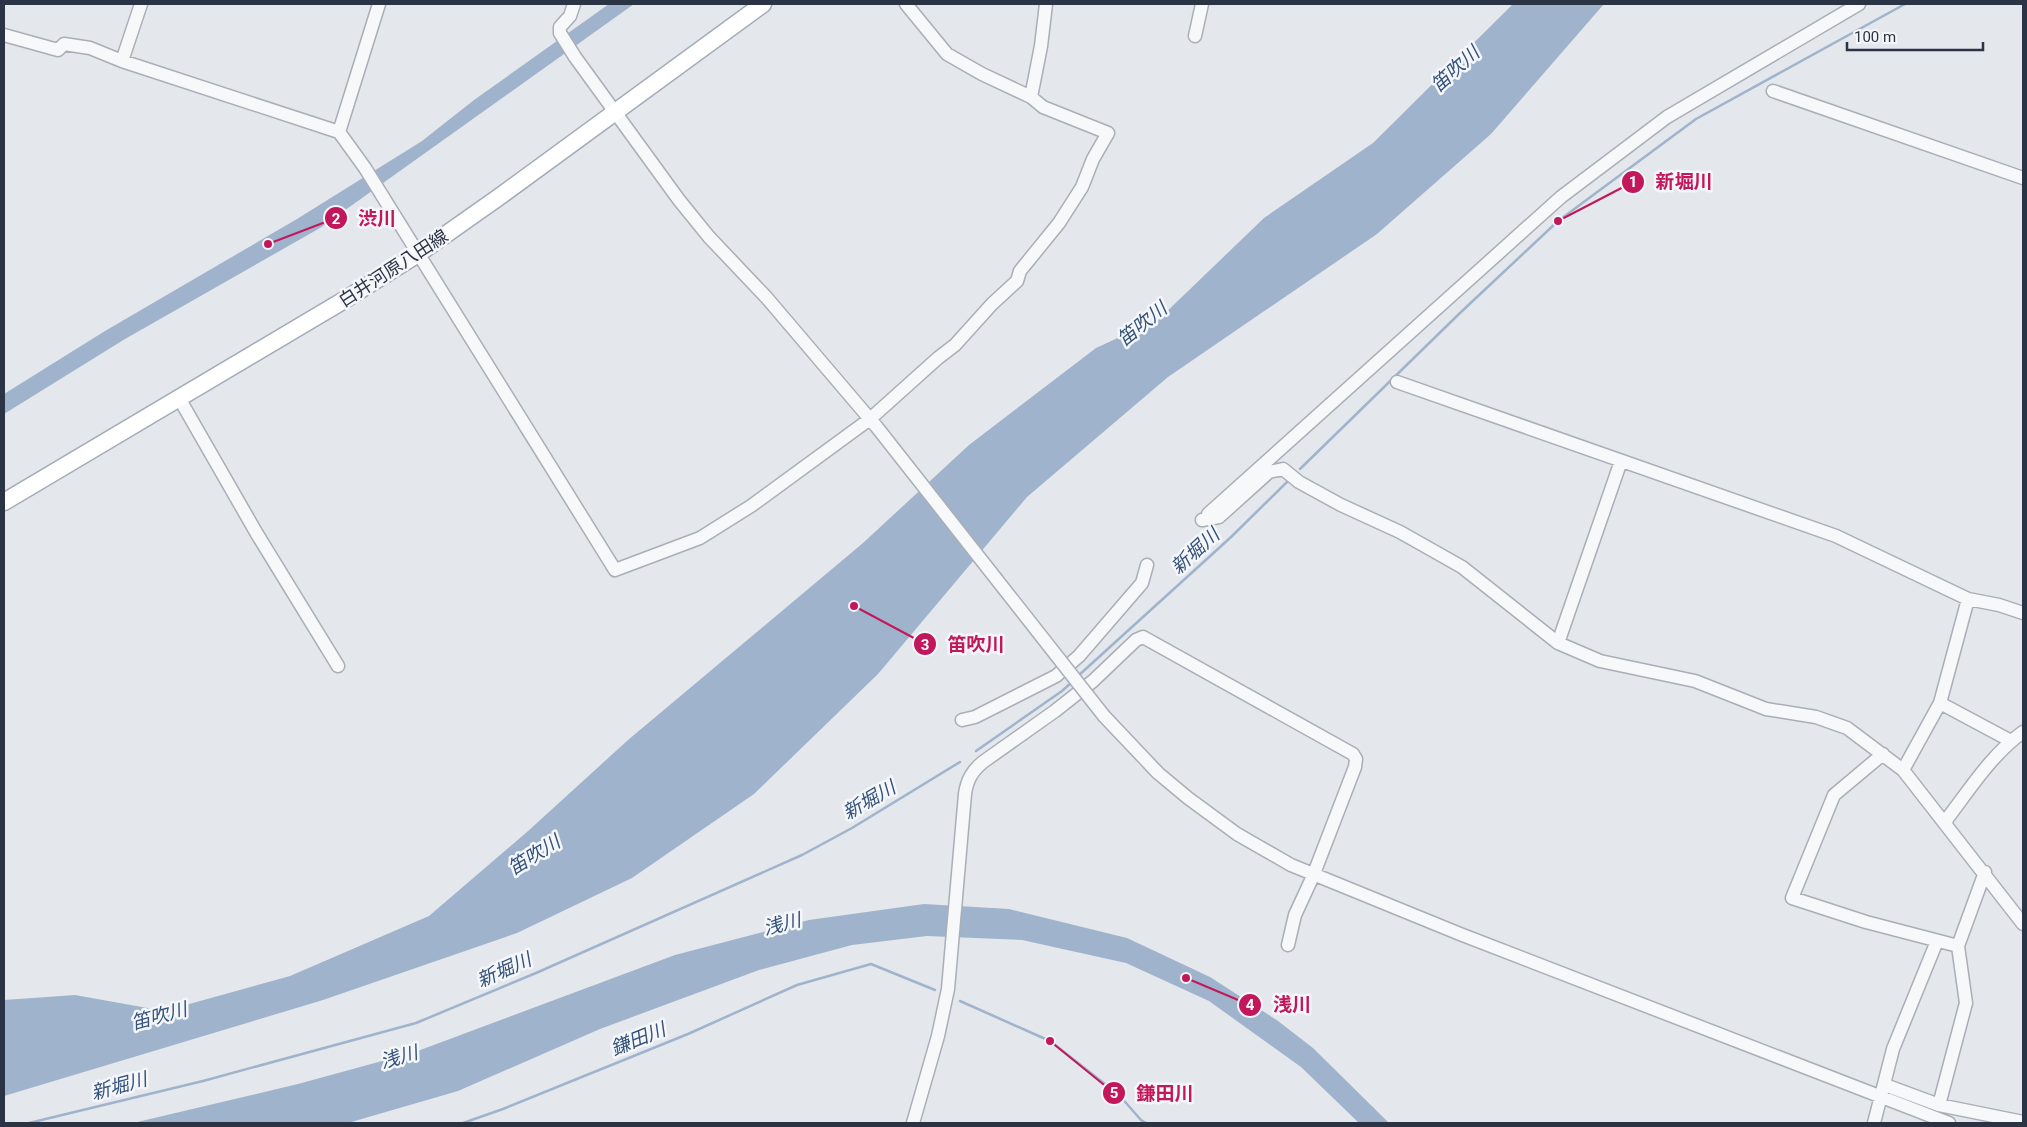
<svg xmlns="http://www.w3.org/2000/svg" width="2027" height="1127" viewBox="0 0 2027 1127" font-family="Roboto,'Noto Sans JP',sans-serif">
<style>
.water{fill:#9fb4cc}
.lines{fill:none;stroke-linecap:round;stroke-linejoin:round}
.stream{stroke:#9fb4cc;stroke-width:2.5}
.minor-casing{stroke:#a9aeb7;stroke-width:15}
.major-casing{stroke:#a3abb8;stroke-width:19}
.minor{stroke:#f7f8fa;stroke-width:12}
.major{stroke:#fff;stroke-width:16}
.minor-bridge-casing{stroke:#a9aeb7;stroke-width:15;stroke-linecap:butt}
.minor-bridge{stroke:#f7f8fa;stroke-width:12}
.labels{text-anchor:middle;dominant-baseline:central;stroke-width:5;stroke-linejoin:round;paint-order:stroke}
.street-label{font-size:18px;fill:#2b3445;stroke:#f4f6f9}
.water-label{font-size:19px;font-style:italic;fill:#34527a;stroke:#f4f6f9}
.leader{fill:none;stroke:#c2185b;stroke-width:2}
.callout-dot{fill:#c2185b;stroke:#f4f6f9;stroke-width:2}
.mark-label{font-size:15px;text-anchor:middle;font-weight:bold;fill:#fff}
.callout-label{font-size:19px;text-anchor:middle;font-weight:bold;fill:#c2185b;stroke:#f4f6f9;stroke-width:5;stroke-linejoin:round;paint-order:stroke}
</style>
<rect width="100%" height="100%" fill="#e4e7ec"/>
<path class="water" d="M 609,4 L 634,4 L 320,228 L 125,339 L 4,414 L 4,394 L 105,331 L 297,219 L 422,141 L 474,100 Z
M 1513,4 L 1604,4 L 1491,134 L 1377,234 L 1168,377 L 1027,497 L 878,674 L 754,794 L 632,878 L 517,933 L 323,1000 L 4,1096 L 4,1000 L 75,995 L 164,1011 L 290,976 L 429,916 L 527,832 L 628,740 L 863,543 L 969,445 L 1096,348 L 1159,319 L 1264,218 L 1373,143 Z
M 924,904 L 1009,909 L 1127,938 L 1210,977 L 1278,1021 L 1313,1048 L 1389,1123 L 1359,1123 L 1301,1067 L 1209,1001 L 1126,963 L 1022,940 L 927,936 L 852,945 L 759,970 L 600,1029 L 458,1091 L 348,1123 L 133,1123 L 298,1084 L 415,1052 L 675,955 L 809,920 Z"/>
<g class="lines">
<path class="stream" d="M 1300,469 L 1460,313 L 1558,221 L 1696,119 L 1905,4
M 1078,676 L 1230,538 L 1289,480
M 976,751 L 1062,691 L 1072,682
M 960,1001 L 1050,1041 L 1119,1095 L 1141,1120 L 1146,1123
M 29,1123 L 203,1081 L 416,1023 L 536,973 L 802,855 L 852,828 L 960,762
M 463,1123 L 503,1109 L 688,1034 L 797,985 L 871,964 L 935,990"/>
<g class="minor-casing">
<path id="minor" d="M 574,4 L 570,16 L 560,27 L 560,33 L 575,57 L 679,200 L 709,237 L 766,297 L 875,425
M 4,35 L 58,50 L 64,44 L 90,48 L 122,61 L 339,132 L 365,168 L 615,570 L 700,538 L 751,506 L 870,419 L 938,358 L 955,345 L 992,304 L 1017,281 L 1020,271 L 1059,223 L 1082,187 L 1093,159 L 1108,133 L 1043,107 L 1031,97 L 982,74 L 947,54 L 906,4
M 1195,36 L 1202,4
M 122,61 L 141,4
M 1773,91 L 2023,178
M 1031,97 L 1041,46 L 1046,4
M 339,132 L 379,4
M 1397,382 L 1836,536 L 1968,599 L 1999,605 L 2023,613
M 179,398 L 257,534 L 338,666
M 1208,514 L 1561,197 L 1667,117 L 1859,4
M 1202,520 L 1219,517 L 1269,472 L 1283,469 L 1299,482 L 1341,505 L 1400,532 L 1462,567 L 1558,643 L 1600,661 L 1695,681 L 1766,709 L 1816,717 L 1847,728 L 1903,770 L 2023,924
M 1558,643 L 1621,461
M 1940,703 L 2011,741
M 1104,716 L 1158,773 L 1188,798 L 1237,834 L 1291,865 L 1460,934 L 1949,1123
M 962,720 L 975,717 L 1056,676 L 1079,656 L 1142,583 L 1147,565
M 1883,754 L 1834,795 L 1792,898 L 1866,922 L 1958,946
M 1903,770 L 1940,703 L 1968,599
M 1946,824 L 1947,819 C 1970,789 1992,754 2023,732
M 1885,1085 L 1939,1105 L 2023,1122
M 1939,1105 L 1966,1003 L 1958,946 L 1985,872
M 913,1123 L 938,1036 L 948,989 L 965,794 C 967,780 972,771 983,762 L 1055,711 L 1093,681 L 1136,640 L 1143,637 L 1353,754 L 1356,759 L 1355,767 L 1313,876 L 1295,915 L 1288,945
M 1874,1123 L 1893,1049 L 1937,941"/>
</g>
<g class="major-casing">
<path id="major" d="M 4,502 L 346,299 L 418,254 L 499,197 L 763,4"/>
</g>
<use href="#minor" class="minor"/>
<use href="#major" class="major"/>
<g class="minor-bridge-casing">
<path id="minor-bridge" d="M 876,426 L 1104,716"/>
</g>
<use href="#minor-bridge" class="minor-bridge"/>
</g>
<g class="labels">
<g class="street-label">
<text transform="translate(393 268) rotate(-33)">白井河原八田線</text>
</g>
<g class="water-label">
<text transform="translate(1455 69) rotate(-42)">笛吹川</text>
<text transform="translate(1142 324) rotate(-39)">笛吹川</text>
<text transform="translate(1195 551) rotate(-42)">新堀川</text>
<text transform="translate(869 800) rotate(-30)">新堀川</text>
<text transform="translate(534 855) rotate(-32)">笛吹川</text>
<text transform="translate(782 924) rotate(-14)">浅川</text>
<text transform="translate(504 970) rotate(-24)">新堀川</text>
<text transform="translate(159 1016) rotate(-15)">笛吹川</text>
<text transform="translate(638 1039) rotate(-22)">鎌田川</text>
<text transform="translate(399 1057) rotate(-16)">浅川</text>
<text transform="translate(119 1086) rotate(-15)">新堀川</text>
</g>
</g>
<path class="leader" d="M1558 221L1633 182M268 244L336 218M854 606L925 644M1186 978L1250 1005M1050 1041L1114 1093"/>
<g class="callout-dot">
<circle cx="1558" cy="221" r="5"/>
<circle cx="268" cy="244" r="5"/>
<circle cx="854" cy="606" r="5"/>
<circle cx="1186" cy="978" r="5"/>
<circle cx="1050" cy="1041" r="5"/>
<circle cx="1633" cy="182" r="12"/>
<circle cx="336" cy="218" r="12"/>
<circle cx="925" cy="644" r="12"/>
<circle cx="1250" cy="1005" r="12"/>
<circle cx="1114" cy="1093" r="12"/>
</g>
<g class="mark-label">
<text x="1633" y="187">1</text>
<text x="336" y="224">2</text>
<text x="925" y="650">3</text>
<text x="1250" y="1010">4</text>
<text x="1114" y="1098">5</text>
</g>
<g class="callout-label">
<text x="1684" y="188">新堀川</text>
<text x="377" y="225">渋川</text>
<text x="976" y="651">笛吹川</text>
<text x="1292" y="1011">浅川</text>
<text x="1165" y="1100">鎌田川</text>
</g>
<rect width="2027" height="1127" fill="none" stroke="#2b3445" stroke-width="10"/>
<path d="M1847 42v8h136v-8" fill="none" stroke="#2b3445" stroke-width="2.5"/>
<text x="1854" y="42" font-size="15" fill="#2b3445" stroke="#f4f6f9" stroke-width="4" paint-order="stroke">100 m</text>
</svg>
